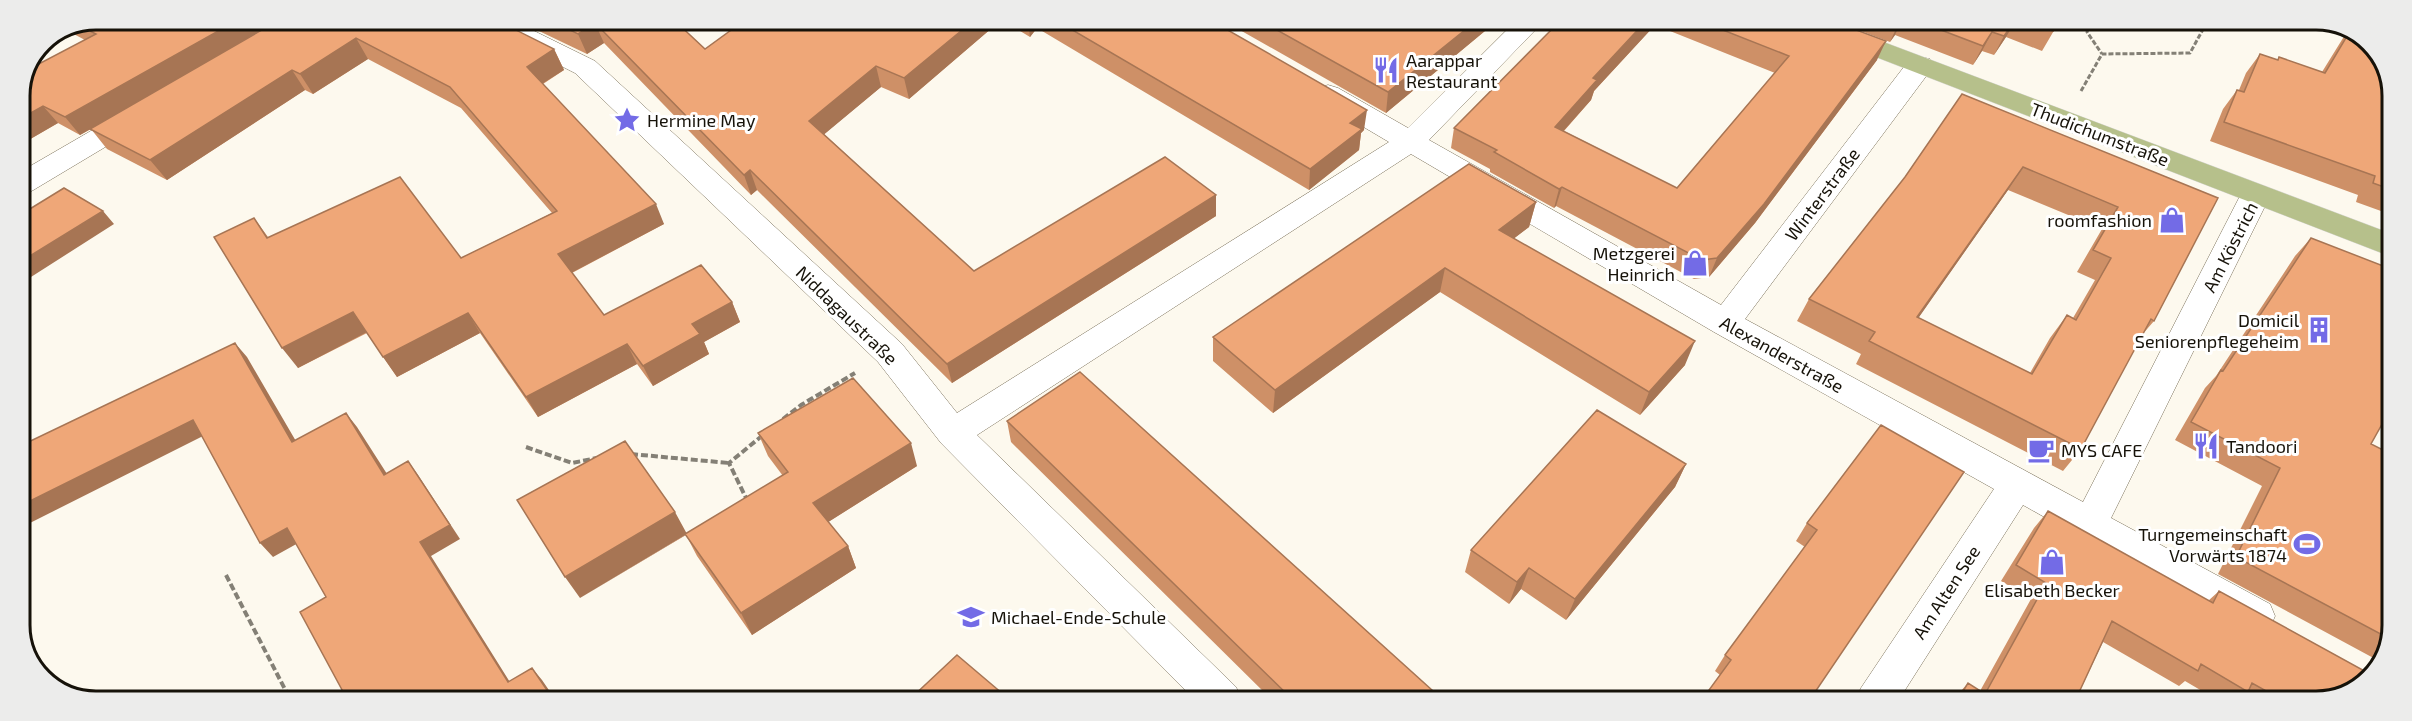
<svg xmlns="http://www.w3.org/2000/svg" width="2412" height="721" viewBox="0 0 2412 721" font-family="'Exo 2',sans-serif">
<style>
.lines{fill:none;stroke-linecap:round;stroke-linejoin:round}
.minor-casing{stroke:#7a7059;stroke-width:1}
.major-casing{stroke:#dad9d8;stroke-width:1}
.path-far1{stroke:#848076;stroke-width:3;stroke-dasharray:5 2;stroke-linecap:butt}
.path{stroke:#848076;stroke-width:4;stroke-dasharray:7 3;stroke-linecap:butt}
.minor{fill:#fff;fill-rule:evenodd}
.major{fill:#b6c08b;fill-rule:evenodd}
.wall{fill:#ce9067;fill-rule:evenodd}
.shaded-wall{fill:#a77554}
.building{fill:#efa778;stroke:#a77554;stroke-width:1.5;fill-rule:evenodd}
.labels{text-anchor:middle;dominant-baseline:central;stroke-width:6;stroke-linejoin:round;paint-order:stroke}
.poi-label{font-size:18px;fill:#161209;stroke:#fff;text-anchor:start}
.street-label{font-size:18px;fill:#161209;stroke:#fff}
.rim{fill:none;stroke:#161209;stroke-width:3}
</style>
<rect width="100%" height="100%" fill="#fdf9ee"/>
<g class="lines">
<g class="minor-casing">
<path id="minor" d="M 1516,21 L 1544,21 L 1429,140 L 1721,305 L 1910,59 L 1920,57 L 1930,59 L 1933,65 L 1930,71 L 1745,319 L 2083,502 L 2241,194 L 2246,187 L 2256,184 L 2266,187 L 2271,194 L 2111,518 L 2270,604 L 2275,616 L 2270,628 L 2256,633 L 2242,628 L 2023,505 L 1898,701 L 1855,701 L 1861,688 L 1994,489 L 1714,332 L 1411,154 L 977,435 L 1236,687 L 1242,700 L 1195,700 L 941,443 L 878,362 L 575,73 L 508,39 L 504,33 L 508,27 L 517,25 L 526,27 L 595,61 L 902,344 L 957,413 L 1389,142 L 1318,100 L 1314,94 L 1318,88 L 1328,85 L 1338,88 L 1408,128 Z
M 137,107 L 147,110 L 151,116 L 147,122 L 30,192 L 20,195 L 20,172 L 127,110 Z"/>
</g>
<g class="major-casing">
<path id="major" d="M 1841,26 L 2392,234 L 2392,257 L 1832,40 L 1828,34 L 1832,28 Z"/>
</g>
<path class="path-far1" d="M 2091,22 L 2087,32 L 2102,54
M 2081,91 L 2102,54 L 2190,53 L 2207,22"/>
<path class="path" d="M 783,419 L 801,405 L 855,373
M 526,447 L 572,463 L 597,458
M 631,454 L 729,463
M 748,502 L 729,463 L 763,435
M 226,575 L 290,699"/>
<use href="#minor" class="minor"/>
<use href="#major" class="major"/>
</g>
<path class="wall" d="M 96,20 L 554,49 L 564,70 L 543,84 L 664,224 L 572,273 L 604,315 L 732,302 L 740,322 L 704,342 L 709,354 L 653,386 L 637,364 L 538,417 L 480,333 L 397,377 L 367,333 L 298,368 L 254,218 L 268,237 L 461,258 L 552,213 L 461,108 L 368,59 L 313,94 L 305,90 L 167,180 L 107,149 L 91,129 L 80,135 L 58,123 L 20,145 L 20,96 L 85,40 L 68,31 Z
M 516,20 L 674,20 L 705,49 L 745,20 L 1000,21 L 909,99 L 881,87 L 824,134 L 974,271 L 1216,195 L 1216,216 L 952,383 L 757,190 L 751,195 L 604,43 L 587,54 Z
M 1004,21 L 1212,21 L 1364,130 L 1361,133 L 1359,150 L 1309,190 L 1037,28 L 1030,37 Z
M 1224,21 L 1497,21 L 1386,113 Z
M 1560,21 L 1835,22 L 1877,60 L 1755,223 L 1709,277 L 1694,279 L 1556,206 L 1554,208 L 1490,172 L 1490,169 L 1451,148 L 1454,128 ZM 1655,25 L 1775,73 L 1677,188 L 1564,131 L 1591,100 L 1594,91 Z
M 1837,22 L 2059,22 L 2042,51 L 2006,37 L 1994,55 L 1982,51 L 1973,65 L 1895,35 L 1890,42 Z
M 2348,30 L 2374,46 L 2392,91 L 2392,215 L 2356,202 L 2358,195 L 2210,141 L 2223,109 L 2237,90 L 2239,90 L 2246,73 L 2260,54 L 2278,60 L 2279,57 L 2322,72 Z
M 1962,94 L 2218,198 L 2154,321 L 2141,336 L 2081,449 L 2063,471 L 1856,364 L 1861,354 L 1797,321 L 1809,299 L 1905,177 ZM 2008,190 L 2102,229 L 2077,272 L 2095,280 L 2073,318 L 2067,315 L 2050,338 L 2030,373 L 1918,318 Z
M 1536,202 L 1529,227 L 1514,238 L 1685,365 L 1640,415 L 1440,292 L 1273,413 L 1213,361 L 1213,337 Z
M 2311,238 L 2371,444 L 2385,571 L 2390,573 L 2390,645 L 2379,661 L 2218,574 L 2262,486 L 2175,440 L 2205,388 L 2216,376 L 2295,256 Z
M 1007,421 L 1443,700 L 1272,700 L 1011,442 Z
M 758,433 L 917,466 L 828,522 L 848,546 L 856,568 L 752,635 L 697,556 L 686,535 L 580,598 L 783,476 L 768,456 Z
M 1686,464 L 1675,487 L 1566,620 L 1521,589 L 1509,604 L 1465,572 L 1471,550 Z
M 1964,472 L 1720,675 L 1715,671 L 1725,655 L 1805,547 L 1796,541 L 1807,523 Z
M 2048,511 L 2208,601 L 2219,591 L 2316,701 L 2219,701 L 2185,681 L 2179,686 L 2103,642 L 2075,701 L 1952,701 L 1968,683 L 1980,691 L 2031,599 L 2001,581 L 2034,528 Z"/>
<path class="shaded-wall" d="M 238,20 L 280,20 L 80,135 L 65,117 Z
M 973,21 L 1000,21 L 909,99 L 904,78 Z
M 1028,21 L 1036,21 L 1037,28 L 1030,37 Z
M 1476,21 L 1497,21 L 1386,113 L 1388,92 Z
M 1646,21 L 1656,21 L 1655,25 L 1594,91 L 1591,100 L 1550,146 L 1555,127 L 1593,78 Z
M 1899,22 L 1901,22 L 1895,35 L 1890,42 Z
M 2015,22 L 2006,37 L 1994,55 L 2004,36 Z
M 595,23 L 604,43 L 587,54 L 578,34 Z
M 1992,32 L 1982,51 L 1973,65 L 1983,46 Z
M 356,38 L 368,59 L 313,94 L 300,74 Z
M 1886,41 L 1877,60 L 1755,223 L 1709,277 L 1717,258 Z
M 554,49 L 564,70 L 537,87 L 527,67 Z
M 876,66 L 881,87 L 815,142 L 809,121 Z
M 292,70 L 305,90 L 167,180 L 150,160 Z
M 43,106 L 58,123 L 20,145 L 20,119 Z
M 1367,110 L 1364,130 L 1361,133 L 1359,150 L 1309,190 L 1310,169 L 1350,123 Z
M 2023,167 L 2008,190 L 1903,340 L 1917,317 Z
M 750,170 L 757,190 L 751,195 L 744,175 Z
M 1562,187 L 1556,206 L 1554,208 L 1559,189 Z
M 1216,195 L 1216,216 L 952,383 L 947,364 Z
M 1536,202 L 1529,227 L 1494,254 L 1499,230 Z
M 656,204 L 664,224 L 569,274 L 558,254 Z
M 103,211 L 114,224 L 20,284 L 20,262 Z
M 1445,268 L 1440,292 L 1273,413 L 1275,390 Z
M 732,302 L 740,322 L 704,342 L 709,354 L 653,386 L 643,366 L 692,324 Z
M 353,312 L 367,332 L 298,368 L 282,348 Z
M 468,313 L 480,333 L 397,377 L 383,357 Z
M 1695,341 L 1685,365 L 1640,415 L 1649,392 Z
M 235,343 L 247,357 L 304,455 L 292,442 Z
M 627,344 L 637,364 L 538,417 L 526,397 Z
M 346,413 L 357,427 L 396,488 L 384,475 Z
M 193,420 L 207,434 L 20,528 L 20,506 Z
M 911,443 L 917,466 L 822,526 L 813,503 Z
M 408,461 L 418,475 L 460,539 L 431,556 L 518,695 L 508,682 L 420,542 Z
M 1686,464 L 1675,487 L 1566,620 L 1575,599 Z
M 675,512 L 687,534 L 580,598 L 565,577 Z
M 287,528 L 300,542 L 273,557 L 260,543 Z
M 848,546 L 856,568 L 752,635 L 741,613 Z
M 1529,568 L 1521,589 L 1509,604 L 1517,582 Z
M 37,667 L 66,687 L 69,694 L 40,675 Z
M 532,668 L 542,680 L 555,699 L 553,699 Z"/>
<path class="building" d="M 96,20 L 238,20 L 65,117 L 43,106 L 20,119 L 20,96 L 31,68 L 96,34 L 80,26 Z
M 279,20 L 496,20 L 554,49 L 527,67 L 656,204 L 558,254 L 604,315 L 701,265 L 732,302 L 692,324 L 700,334 L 643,366 L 627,344 L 526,397 L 468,313 L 383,357 L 353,312 L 282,348 L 214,237 L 254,218 L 267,238 L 400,177 L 461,258 L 557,211 L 450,87 L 356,38 L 300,74 L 292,70 L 150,160 L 90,129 Z
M 549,20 L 674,20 L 705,49 L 745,20 L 973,21 L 904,78 L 876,66 L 809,121 L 974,271 L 1165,157 L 1216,195 L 947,364 L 750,170 L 744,175 L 595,23 L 578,34 Z
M 1057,21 L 1212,21 L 1367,110 L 1350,123 L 1362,129 L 1310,169 Z
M 1261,21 L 1476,21 L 1388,92 Z
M 1560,21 L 1646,21 L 1593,78 L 1597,80 L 1555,127 L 1677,188 L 1789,56 L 1700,21 L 1835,22 L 1886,41 L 1764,204 L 1717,258 L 1702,260 L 1562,187 L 1559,189 L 1494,152 L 1497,150 L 1454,128 Z
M 1920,22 L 2014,22 L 2004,36 L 1992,32 L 1983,46 Z
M 2027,22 L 2059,22 L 2053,31 Z
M 2350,31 L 2374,46 L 2392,91 L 2392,190 L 2373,183 L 2375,176 L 2224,122 L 2237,90 L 2244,92 L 2260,54 L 2278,60 L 2279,57 L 2325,73 Z
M 1962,94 L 2218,198 L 2154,321 L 2151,319 L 2081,449 L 1869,341 L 1875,332 L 1809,299 L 1905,177 ZM 2023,167 L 2118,207 L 2093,250 L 2111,258 L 2076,320 L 2067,315 L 2032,374 L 1917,317 Z
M 1469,164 L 1536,202 L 1499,230 L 1695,341 L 1649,392 L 1445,268 L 1275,390 L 1213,337 Z
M 64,188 L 103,211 L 20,262 L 20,215 Z
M 2311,238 L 2391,269 L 2391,408 L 2371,444 L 2391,454 L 2390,559 L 2385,571 L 2390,573 L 2390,639 L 2236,557 L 2280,468 L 2191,422 L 2221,370 L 2223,371 Z
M 235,343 L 292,442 L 346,413 L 384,475 L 408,461 L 450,525 L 420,542 L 508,682 L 532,668 L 553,699 L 347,699 L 300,612 L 326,597 L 287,528 L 260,543 L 193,420 L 20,506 L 20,446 Z
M 1080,372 L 1443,700 L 1293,700 L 1007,421 Z
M 853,378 L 911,443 L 813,503 L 848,546 L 741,613 L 685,534 L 788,472 L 758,433 Z
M 1597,410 L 1686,464 L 1575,599 L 1529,568 L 1517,582 L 1471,550 Z
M 1881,425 L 1964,472 L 1809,701 L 1701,701 L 1731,660 L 1725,655 L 1817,530 L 1807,523 Z
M 625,441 L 675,512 L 565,577 L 517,500 Z
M 2048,511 L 2213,603 L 2219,591 L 2370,674 L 2362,686 L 2316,701 L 2284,701 L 2252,683 L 2248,692 L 2201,664 L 2198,671 L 2112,621 L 2075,701 L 1957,701 L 1968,683 L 1985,694 L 2046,583 L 2016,565 Z
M 957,655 L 1010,700 L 909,700 Z
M 37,667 L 40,675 L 36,672 L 34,668 Z"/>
<defs>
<g id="restaurant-bare" transform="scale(2.07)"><path d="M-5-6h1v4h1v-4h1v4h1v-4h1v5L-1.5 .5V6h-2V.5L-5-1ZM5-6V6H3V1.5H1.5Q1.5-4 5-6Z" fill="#736be6" stroke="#fff" stroke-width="2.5" paint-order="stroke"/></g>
<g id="sight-bare" transform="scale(2.07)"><path d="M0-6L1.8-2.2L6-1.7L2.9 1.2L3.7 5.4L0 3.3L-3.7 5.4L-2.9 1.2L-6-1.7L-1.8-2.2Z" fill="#736be6" stroke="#fff" stroke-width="2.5" paint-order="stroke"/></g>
<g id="shop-bare" transform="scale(2.07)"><path d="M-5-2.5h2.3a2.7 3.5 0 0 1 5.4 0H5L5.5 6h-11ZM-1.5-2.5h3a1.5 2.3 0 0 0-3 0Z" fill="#736be6" stroke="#fff" stroke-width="2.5" paint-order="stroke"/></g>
<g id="building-bare" transform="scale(2.07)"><path d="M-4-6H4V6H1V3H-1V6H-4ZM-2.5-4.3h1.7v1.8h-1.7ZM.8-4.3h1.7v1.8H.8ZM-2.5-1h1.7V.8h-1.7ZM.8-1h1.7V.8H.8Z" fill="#736be6" stroke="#fff" stroke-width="2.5" paint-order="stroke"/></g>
<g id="cafe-bare" transform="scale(2.07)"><path d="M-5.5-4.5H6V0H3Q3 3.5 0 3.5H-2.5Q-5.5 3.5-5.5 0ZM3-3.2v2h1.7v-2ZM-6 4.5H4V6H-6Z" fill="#736be6" stroke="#fff" stroke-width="2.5" paint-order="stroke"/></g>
<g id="stadium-bare" transform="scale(2.07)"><path d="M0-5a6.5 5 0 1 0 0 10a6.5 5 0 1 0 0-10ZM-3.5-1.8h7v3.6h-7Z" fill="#736be6" stroke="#fff" stroke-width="2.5" paint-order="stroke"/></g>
<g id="school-bare" transform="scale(2.07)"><path d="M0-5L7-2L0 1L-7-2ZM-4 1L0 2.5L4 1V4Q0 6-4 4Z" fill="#736be6" stroke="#fff" stroke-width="2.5" paint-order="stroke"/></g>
</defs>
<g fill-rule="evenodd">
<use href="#restaurant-bare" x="1386" y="70"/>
<use href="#sight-bare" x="627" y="120"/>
<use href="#shop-bare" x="2172" y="220"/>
<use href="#shop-bare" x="1695" y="263"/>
<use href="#building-bare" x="2319" y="330"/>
<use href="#restaurant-bare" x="2206" y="446"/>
<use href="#cafe-bare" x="2041" y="450"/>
<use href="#stadium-bare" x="2307" y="544"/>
<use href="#shop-bare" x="2052" y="562"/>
<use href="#school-bare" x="971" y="617"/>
</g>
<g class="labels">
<g class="poi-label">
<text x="1406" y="60">Aarappar<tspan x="1406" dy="21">Restaurant</tspan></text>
<text x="647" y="120">Hermine May</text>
<text x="2152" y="220" text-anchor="end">roomfashion</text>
<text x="1675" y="253" text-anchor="end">Metzgerei<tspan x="1675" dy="21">Heinrich</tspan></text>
<text x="2299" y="320" text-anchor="end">Domicil<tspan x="2299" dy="21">Seniorenpflegeheim</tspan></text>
<text x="2226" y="446">Tandoori</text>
<text x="2061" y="450">MYS CAFE</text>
<text x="2287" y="534" text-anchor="end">Turngemeinschaft<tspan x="2287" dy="21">Vorwärts 1874</tspan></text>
<text x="2052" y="590" text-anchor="middle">Elisabeth Becker</text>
<text x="991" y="617">Michael-Ende-Schule</text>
</g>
<g class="street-label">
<text transform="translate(2100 134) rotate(21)">Thudichumstraße</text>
<text transform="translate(1822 194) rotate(-53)">Winterstraße</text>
<text transform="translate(2230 247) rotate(-63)">Am Köstrich</text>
<text transform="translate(847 315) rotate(44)">Niddagaustraße</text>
<text transform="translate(1782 354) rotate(29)">Alexanderstraße</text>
<text transform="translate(1946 592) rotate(-57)">Am Alten See</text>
</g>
</g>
<path d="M0 0H2412V721H0ZM96 30H2316A66 66 0 0 1 2382 96V625A66 66 0 0 1 2316 691H96A66 66 0 0 1 30 625V96A66 66 0 0 1 96 30Z" fill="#ececeb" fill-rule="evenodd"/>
<path class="rim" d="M96 30H2316A66 66 0 0 1 2382 96V625A66 66 0 0 1 2316 691H96A66 66 0 0 1 30 625V96A66 66 0 0 1 96 30Z"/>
</svg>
